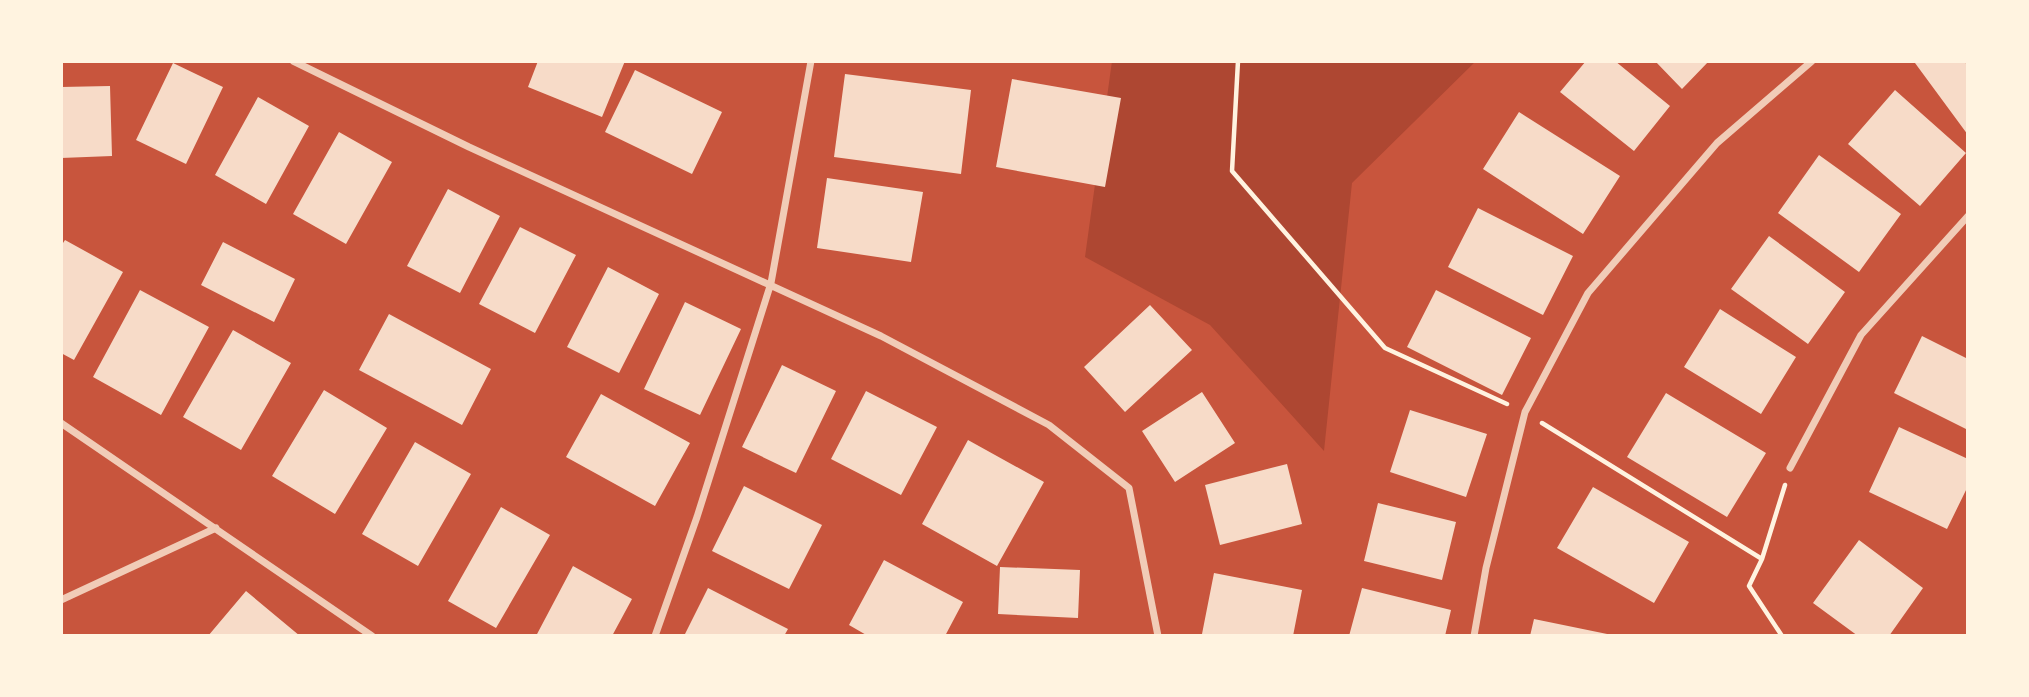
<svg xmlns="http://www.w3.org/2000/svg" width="2029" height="697" viewBox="0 0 2029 697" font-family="Montserrat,sans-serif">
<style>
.green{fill:#ae4732}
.building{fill:#f7dbc8}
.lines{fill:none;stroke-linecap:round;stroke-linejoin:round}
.path{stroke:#fff3e0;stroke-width:4.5}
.minor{stroke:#f1ccb7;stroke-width:7}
</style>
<rect width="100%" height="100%" fill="#c8553d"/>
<path class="green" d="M 1112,61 L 1476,61 L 1352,183 L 1324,451 L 1210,325 L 1085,257 Z"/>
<path class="building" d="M 538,61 L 625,61 L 602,117 L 528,87 Z
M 1586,61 L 1615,61 L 1670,106 L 1634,151 L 1560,92 Z
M 1655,61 L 1709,61 L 1682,89 Z
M 1918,61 L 1964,61 L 1968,66 L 1968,135 L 1915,63 Z
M 173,63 L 223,87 L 186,164 L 136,140 Z
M 635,70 L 722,112 L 692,174 L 605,132 Z
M 845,74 L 971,90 L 961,174 L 834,157 Z
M 1012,79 L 1121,98 L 1105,187 L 996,167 Z
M 110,86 L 112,156 L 61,158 L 61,87 Z
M 1895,90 L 1966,153 L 1920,206 L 1848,144 Z
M 258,97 L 309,126 L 266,204 L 215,175 Z
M 1519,112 L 1620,176 L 1583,234 L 1483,169 Z
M 339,132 L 392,162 L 346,244 L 293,214 Z
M 1819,155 L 1901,214 L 1859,272 L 1778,213 Z
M 827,178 L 923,192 L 911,262 L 817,248 Z
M 448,189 L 500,216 L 460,293 L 407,266 Z
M 1478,208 L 1573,256 L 1543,315 L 1448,267 Z
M 520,227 L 576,255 L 535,333 L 479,304 Z
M 1769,236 L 1845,292 L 1808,344 L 1731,289 Z
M 65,240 L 123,272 L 74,360 L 61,353 L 61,246 Z
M 223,242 L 295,279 L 274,322 L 201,285 Z
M 608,267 L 659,294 L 619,373 L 567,347 Z
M 140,290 L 209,327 L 161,415 L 93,377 Z
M 1436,290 L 1531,338 L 1502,395 L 1407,347 Z
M 685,302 L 741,329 L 700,415 L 644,389 Z
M 1150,305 L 1192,350 L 1125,412 L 1084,367 Z
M 1720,309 L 1796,357 L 1761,414 L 1684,367 Z
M 389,314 L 491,369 L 462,425 L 359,370 Z
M 233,330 L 291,363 L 241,450 L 183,417 Z
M 1922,336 L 1968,359 L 1968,430 L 1894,393 Z
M 782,365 L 836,391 L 796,473 L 742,447 Z
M 324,390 L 387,428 L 335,514 L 272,476 Z
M 866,391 L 937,427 L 901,495 L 831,459 Z
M 1202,392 L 1235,443 L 1175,482 L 1142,431 Z
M 1666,393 L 1766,453 L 1727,517 L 1627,457 Z
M 601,394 L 690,443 L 655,506 L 566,457 Z
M 1410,410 L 1487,434 L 1466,497 L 1390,472 Z
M 1899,427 L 1968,459 L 1968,486 L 1947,529 L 1869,492 Z
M 968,440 L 1044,482 L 997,566 L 922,524 Z
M 415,442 L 471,474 L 418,566 L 362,534 Z
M 1287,464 L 1302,524 L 1220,545 L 1205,485 Z
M 744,486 L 822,525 L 789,589 L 712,551 Z
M 1593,487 L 1689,542 L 1654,603 L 1557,548 Z
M 1378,503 L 1456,522 L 1442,580 L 1364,561 Z
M 501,507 L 550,535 L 496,628 L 448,601 Z
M 1859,540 L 1923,588 L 1889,636 L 1858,636 L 1813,603 Z
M 884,560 L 963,602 L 945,636 L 868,636 L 849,625 Z
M 573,566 L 632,599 L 612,636 L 536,636 Z
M 1000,567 L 1080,570 L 1078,618 L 998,614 Z
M 1214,573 L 1302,590 L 1293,636 L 1202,634 Z
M 708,588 L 788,629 L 784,636 L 684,636 Z
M 1362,588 L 1451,610 L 1445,636 L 1349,636 Z
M 246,591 L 300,636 L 208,636 Z
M 1534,619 L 1612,635 L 1612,636 L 1530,636 Z"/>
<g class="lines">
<path class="path" d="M 1238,61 L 1232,171 L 1385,348 L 1507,404
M 1542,423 L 1762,559
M 1782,636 L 1749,586 L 1762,559 L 1785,485"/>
<path class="minor" d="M 293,61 L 469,147 L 881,336 L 1049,425 L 1129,488 L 1158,636
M 61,423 L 372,636
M 1790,468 L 1861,335 L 1968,216
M 61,600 L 216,528
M 655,636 L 697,517 L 771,283 L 811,61
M 1474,636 L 1486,568 L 1525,412 L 1588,293 L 1717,143 L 1812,61"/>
</g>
<rect width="2029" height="697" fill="none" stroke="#fff3e0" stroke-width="126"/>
</svg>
